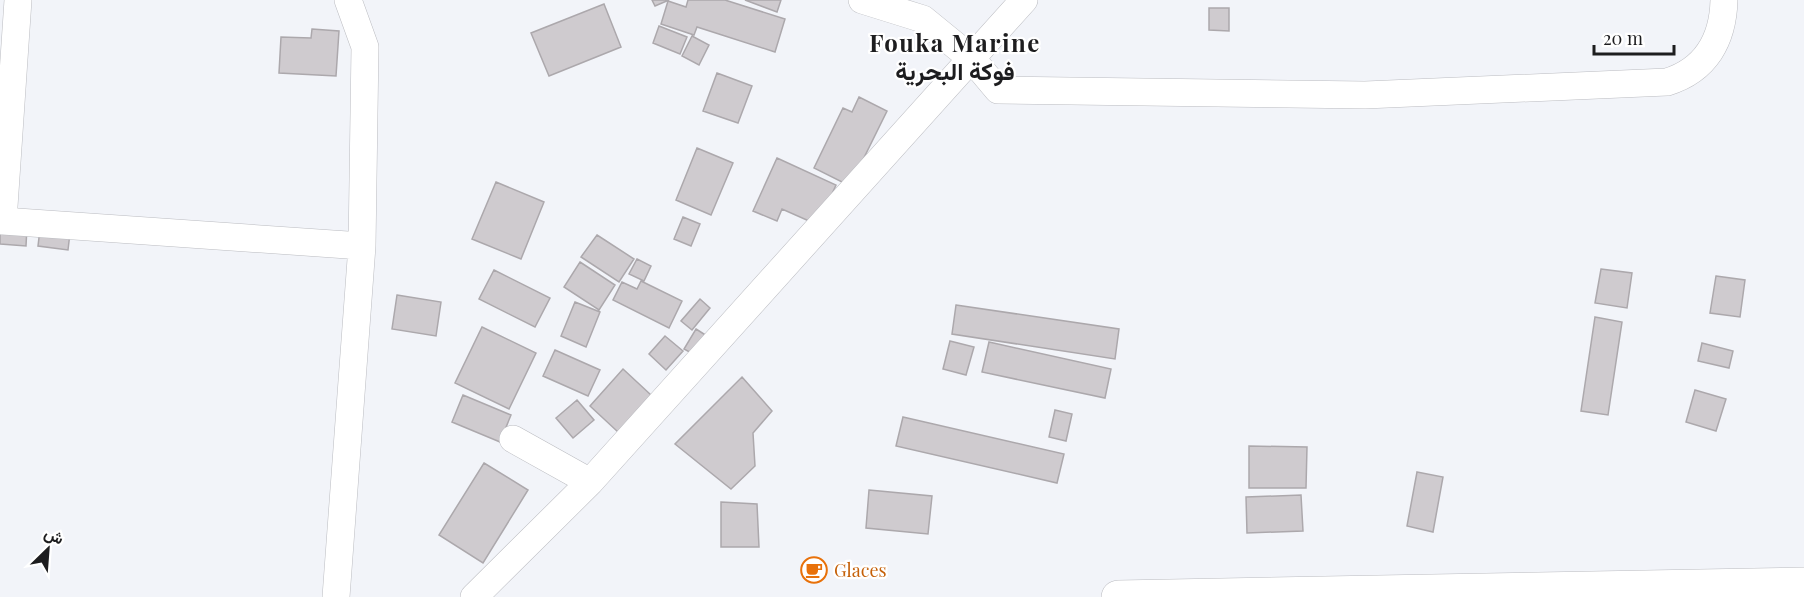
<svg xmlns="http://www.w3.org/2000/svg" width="1804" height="597" viewBox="0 0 1804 597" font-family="'Playfair Display',Vazirmatn,serif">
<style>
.building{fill:#cfcbcf;stroke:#aca8ac;stroke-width:1.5}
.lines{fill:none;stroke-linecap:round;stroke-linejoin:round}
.street-casing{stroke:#bbbcc1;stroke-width:28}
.primary-casing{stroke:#bbbcc1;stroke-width:34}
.street{stroke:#fff;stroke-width:27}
.primary{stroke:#fff;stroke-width:33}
.labels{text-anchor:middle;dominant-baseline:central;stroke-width:4.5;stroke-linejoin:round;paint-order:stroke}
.food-label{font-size:18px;fill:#c56008;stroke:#fff;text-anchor:start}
.district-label{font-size:24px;font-weight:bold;letter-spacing:1.5px;fill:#1d1d1f;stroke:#fff}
</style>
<rect width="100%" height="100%" fill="#f2f4f9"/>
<path class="building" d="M 652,0 L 669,0 L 655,6 Z
M 688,0 L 725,0 L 785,19 L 775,52 L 697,27 L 694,35 L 661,24 L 668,1 L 686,7 Z
M 745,0 L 781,0 L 777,12 Z
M 604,4 L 621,47 L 549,76 L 531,33 Z
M 1209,8 L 1229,8 L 1229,31 L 1209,30 Z
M 659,26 L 687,37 L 680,54 L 653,43 Z
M 312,29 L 339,31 L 336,76 L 279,73 L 281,37 L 311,38 Z
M 692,36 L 709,45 L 699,65 L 682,56 Z
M 717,73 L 752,86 L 738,123 L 703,111 Z
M 859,97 L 887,111 L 850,186 L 814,168 L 843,108 L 852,112 Z
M 697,148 L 733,163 L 711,215 L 676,200 Z
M 777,158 L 836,185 L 818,225 L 782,209 L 777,221 L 753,211 Z
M 496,182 L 544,202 L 521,259 L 472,239 Z
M 683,217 L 700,224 L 691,246 L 674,239 Z
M 0,224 L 27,226 L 26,246 L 0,244 Z
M 40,229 L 70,233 L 68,250 L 38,246 Z
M 597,235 L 634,259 L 619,282 L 581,257 Z
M 637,259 L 651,266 L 644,281 L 629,274 Z
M 580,262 L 615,285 L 599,310 L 564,287 Z
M 1601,269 L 1632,273 L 1627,308 L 1595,303 Z
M 494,270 L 550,298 L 535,327 L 479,299 Z
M 1716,276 L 1745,280 L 1740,317 L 1710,313 Z
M 641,281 L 682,301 L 669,328 L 613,300 L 622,282 L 637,289 Z
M 397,295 L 441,302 L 436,336 L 392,329 Z
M 700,299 L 710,308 L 692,330 L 681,321 Z
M 575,302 L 600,312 L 586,347 L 561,336 Z
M 956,305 L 1119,329 L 1115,359 L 952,334 Z
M 1595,317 L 1622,322 L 1608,415 L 1581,411 Z
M 482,327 L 536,353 L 509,409 L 455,383 Z
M 696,329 L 707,336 L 704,360 L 684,349 Z
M 665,336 L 683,351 L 666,370 L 649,354 Z
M 950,341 L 974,347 L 966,375 L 943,369 Z
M 989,342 L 1111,369 L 1105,398 L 982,372 Z
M 1702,343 L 1733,351 L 1729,368 L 1698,361 Z
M 555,350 L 600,370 L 588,396 L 543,376 Z
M 623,369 L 651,395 L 618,432 L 590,406 Z
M 742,377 L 772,411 L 753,433 L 755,466 L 731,489 L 675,444 Z
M 1695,390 L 1726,399 L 1716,431 L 1686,422 Z
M 463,395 L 511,415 L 500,442 L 452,422 Z
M 577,400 L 594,420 L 573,438 L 556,418 Z
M 1055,410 L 1072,414 L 1066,441 L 1049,437 Z
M 903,417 L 1064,454 L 1057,483 L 896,446 Z
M 1249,446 L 1307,447 L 1306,488 L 1249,488 Z
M 484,463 L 528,490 L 483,563 L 439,535 Z
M 1417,472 L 1443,477 L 1433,532 L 1407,526 Z
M 869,490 L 932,496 L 928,534 L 866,528 Z
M 1301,495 L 1303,531 L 1247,533 L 1246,497 Z
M 721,502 L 757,504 L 759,547 L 721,547 Z"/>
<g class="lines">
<g class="street-casing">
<path id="street" d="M 18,0 L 3,221 L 362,246
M 862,0 L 923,19 L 972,59 L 998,90 L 1365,95 L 1667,82 C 1706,70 1723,40 1724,0
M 513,439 L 590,482
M 336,597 L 362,246 L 365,47 L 348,0
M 474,597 L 590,482 L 1024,0"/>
</g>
<g class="primary-casing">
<path id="primary" d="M 1118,597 L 1804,584"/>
</g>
<use href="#street" class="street"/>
<use href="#primary" class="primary"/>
</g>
<defs>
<g id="cafe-ring" transform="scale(1.35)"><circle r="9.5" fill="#fff" stroke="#e8710a" stroke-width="1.5"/><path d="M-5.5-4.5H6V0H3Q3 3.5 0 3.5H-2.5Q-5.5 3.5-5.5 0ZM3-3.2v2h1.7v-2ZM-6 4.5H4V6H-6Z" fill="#e8710a"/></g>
</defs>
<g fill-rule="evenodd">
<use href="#cafe-ring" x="814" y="570"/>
</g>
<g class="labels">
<g class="food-label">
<text x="834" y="570">Glaces</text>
</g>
<g class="district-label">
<text x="955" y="42">Fouka Marine<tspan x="955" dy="28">فوكة البحرية</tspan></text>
</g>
</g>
<g transform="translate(48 549) rotate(25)" stroke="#ffffff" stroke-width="4.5" paint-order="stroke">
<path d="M0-4.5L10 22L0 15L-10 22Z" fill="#1d1d1f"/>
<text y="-9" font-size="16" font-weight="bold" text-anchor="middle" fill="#1d1d1f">ش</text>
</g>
<path d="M1594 45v9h80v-9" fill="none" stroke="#1d1d1f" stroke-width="3"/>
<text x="1603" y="45" font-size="18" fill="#1d1d1f" stroke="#ffffff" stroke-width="4.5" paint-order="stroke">20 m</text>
</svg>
